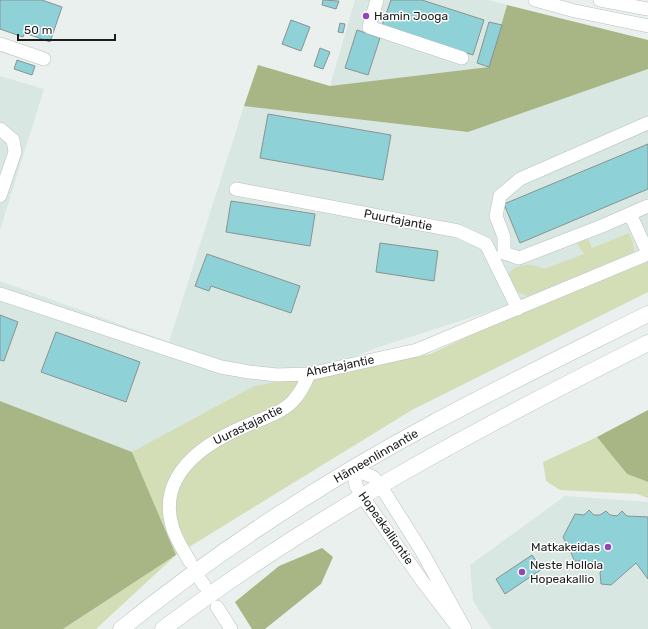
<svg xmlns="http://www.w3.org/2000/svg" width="648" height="629" viewBox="0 0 648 629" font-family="Rubik,sans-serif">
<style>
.built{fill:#d8e7e2}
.green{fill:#d3deb7}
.forest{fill:#a8b584}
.building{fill:#8ed1d7;stroke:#8b9292}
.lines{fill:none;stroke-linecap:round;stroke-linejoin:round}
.minor-casing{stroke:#bac0be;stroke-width:14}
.major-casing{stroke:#bac0be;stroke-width:17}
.minor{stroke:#fff;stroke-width:13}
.major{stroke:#fff;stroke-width:16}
.poi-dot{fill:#9246b7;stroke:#fff;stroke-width:1.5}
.labels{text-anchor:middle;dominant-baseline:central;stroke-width:3;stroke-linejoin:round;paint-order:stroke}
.poi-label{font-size:12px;fill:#1a1c1b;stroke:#fff;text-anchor:start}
.street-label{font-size:12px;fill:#1a1c1b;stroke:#fff}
</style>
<rect width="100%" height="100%" fill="#e9f0ee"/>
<path class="built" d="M 355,0 L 488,0 L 507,5 L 489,67 L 330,86 Z
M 648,69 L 648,247 L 507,306 L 376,348 L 282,386 L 132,452 L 0,401 L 0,281 L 169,342 L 244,106 L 467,132 Z
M 0,76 L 44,89 L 0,230 Z
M 565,496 L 648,502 L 648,629 L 492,629 L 473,601 L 470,565 Z"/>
<path class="green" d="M 629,233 L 633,243 L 634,252 L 528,296 L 514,291 L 506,279 C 512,263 530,262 544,269 L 584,254 L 577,243 L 588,239 L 592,248 Z
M 648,254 L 648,292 L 412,410 L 176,555 L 96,629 L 63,629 L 176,555 L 132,452 L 254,386 L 430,354 Z
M 597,437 L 627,474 L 648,482 L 648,498 L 637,494 L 560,490 L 546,481 L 543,462 Z"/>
<path class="forest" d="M 507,5 L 648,40 L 648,69 L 468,132 L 244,106 L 258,65 L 330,86 L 489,67 Z
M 0,401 L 132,452 L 176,555 L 63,629 L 0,629 Z
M 648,410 L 648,482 L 627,474 L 597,437 Z
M 322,548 L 333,557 L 321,584 L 265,629 L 252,629 L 235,602 L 279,566 Z"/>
<path class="building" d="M 0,0 L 42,0 L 62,7 L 50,42 L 25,33 L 23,37 L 0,29 Z
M 323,0 L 339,1 L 336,9 L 322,5 Z
M 391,0 L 422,0 L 484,20 L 473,55 L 382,26 Z
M 291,20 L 310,27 L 301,51 L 282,44 Z
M 489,22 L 502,25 L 489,67 L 477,63 Z
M 340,23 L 345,24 L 343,33 L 338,32 Z
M 357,30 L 380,38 L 368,75 L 345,68 Z
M 320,48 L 330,52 L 323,69 L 314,66 Z
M 17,60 L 35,66 L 32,75 L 14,69 Z
M 268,114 L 391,135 L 383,180 L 260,158 Z
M 648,144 L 648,189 L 520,243 L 504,204 Z
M 231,201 L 315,214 L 310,246 L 226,232 Z
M 380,243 L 438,251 L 434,281 L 376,272 Z
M 207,254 L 300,286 L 291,313 L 211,286 L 209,291 L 195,286 Z
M 0,315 L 18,322 L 4,361 L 0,360 Z
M 56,332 L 140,362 L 126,402 L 41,372 Z
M 589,510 L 594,515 L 600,515 L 606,511 L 610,515 L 617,516 L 622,511 L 627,516 L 648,517 L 648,579 L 636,563 L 611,585 L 601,584 L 600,572 L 604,568 L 599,562 L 592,562 L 588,567 L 582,561 L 574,561 L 573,557 L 563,537 L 575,514 L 584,515 Z
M 532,555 L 542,569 L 505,594 L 496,579 Z"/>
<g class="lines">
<g class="minor-casing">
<path id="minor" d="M 377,0 L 369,27 L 462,58
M 535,0 L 575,11 L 648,26
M 600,0 L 648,9
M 0,44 L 44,59
M 648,123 L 520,179 L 500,196 L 496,216 L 504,237 L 504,253 L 519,258 L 602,226 L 648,206
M 0,129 L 13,140 L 15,152 L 0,196
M 236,189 L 458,231 L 486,244 L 518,309
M 630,214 L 648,253
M 0,294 L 221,367 L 249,372 L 277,375 L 309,374 L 417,350 L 648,254
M 190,562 C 184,551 177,541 173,529 C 156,477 201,445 243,427 C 258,420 280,414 292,402 C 300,394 305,384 309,374
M 201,581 L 204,585
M 217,607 L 231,629
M 459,629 L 423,582 L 362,496 L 356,486 L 353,469 L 373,477 L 380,485 L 421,550 L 465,629"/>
</g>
<g class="major-casing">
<path id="major" d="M 121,629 C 218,551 323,482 433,423 C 504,385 576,350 648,314
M 163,629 C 314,515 480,427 648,343"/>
</g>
<use href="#minor" class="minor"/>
<use href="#major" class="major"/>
</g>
<g class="poi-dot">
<circle cx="366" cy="16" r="4"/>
<circle cx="608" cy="547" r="4"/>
<circle cx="522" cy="572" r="4"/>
</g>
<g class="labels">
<g class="poi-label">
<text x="374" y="16">Hamin Jooga</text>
<text x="600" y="547" text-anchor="end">Matkakeidas</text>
<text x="530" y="565">Neste Hollola<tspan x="530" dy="14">Hopeakallio</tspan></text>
</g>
<g class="street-label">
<text transform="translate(398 220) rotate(11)">Puurtajantie</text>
<text transform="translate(340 366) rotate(-11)">Ahertajantie</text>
<text transform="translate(248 425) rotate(-26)">Uurastajantie</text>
<text transform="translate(376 456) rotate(-30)">Hämeenlinnantie</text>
<text transform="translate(386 528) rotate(55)">Hopeakalliontie</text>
</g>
</g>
<path d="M18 34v6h97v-6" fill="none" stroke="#1a1c1b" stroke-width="2"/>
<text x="24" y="34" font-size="12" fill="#1a1c1b" stroke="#ffffff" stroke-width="3" paint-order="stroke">50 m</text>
</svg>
